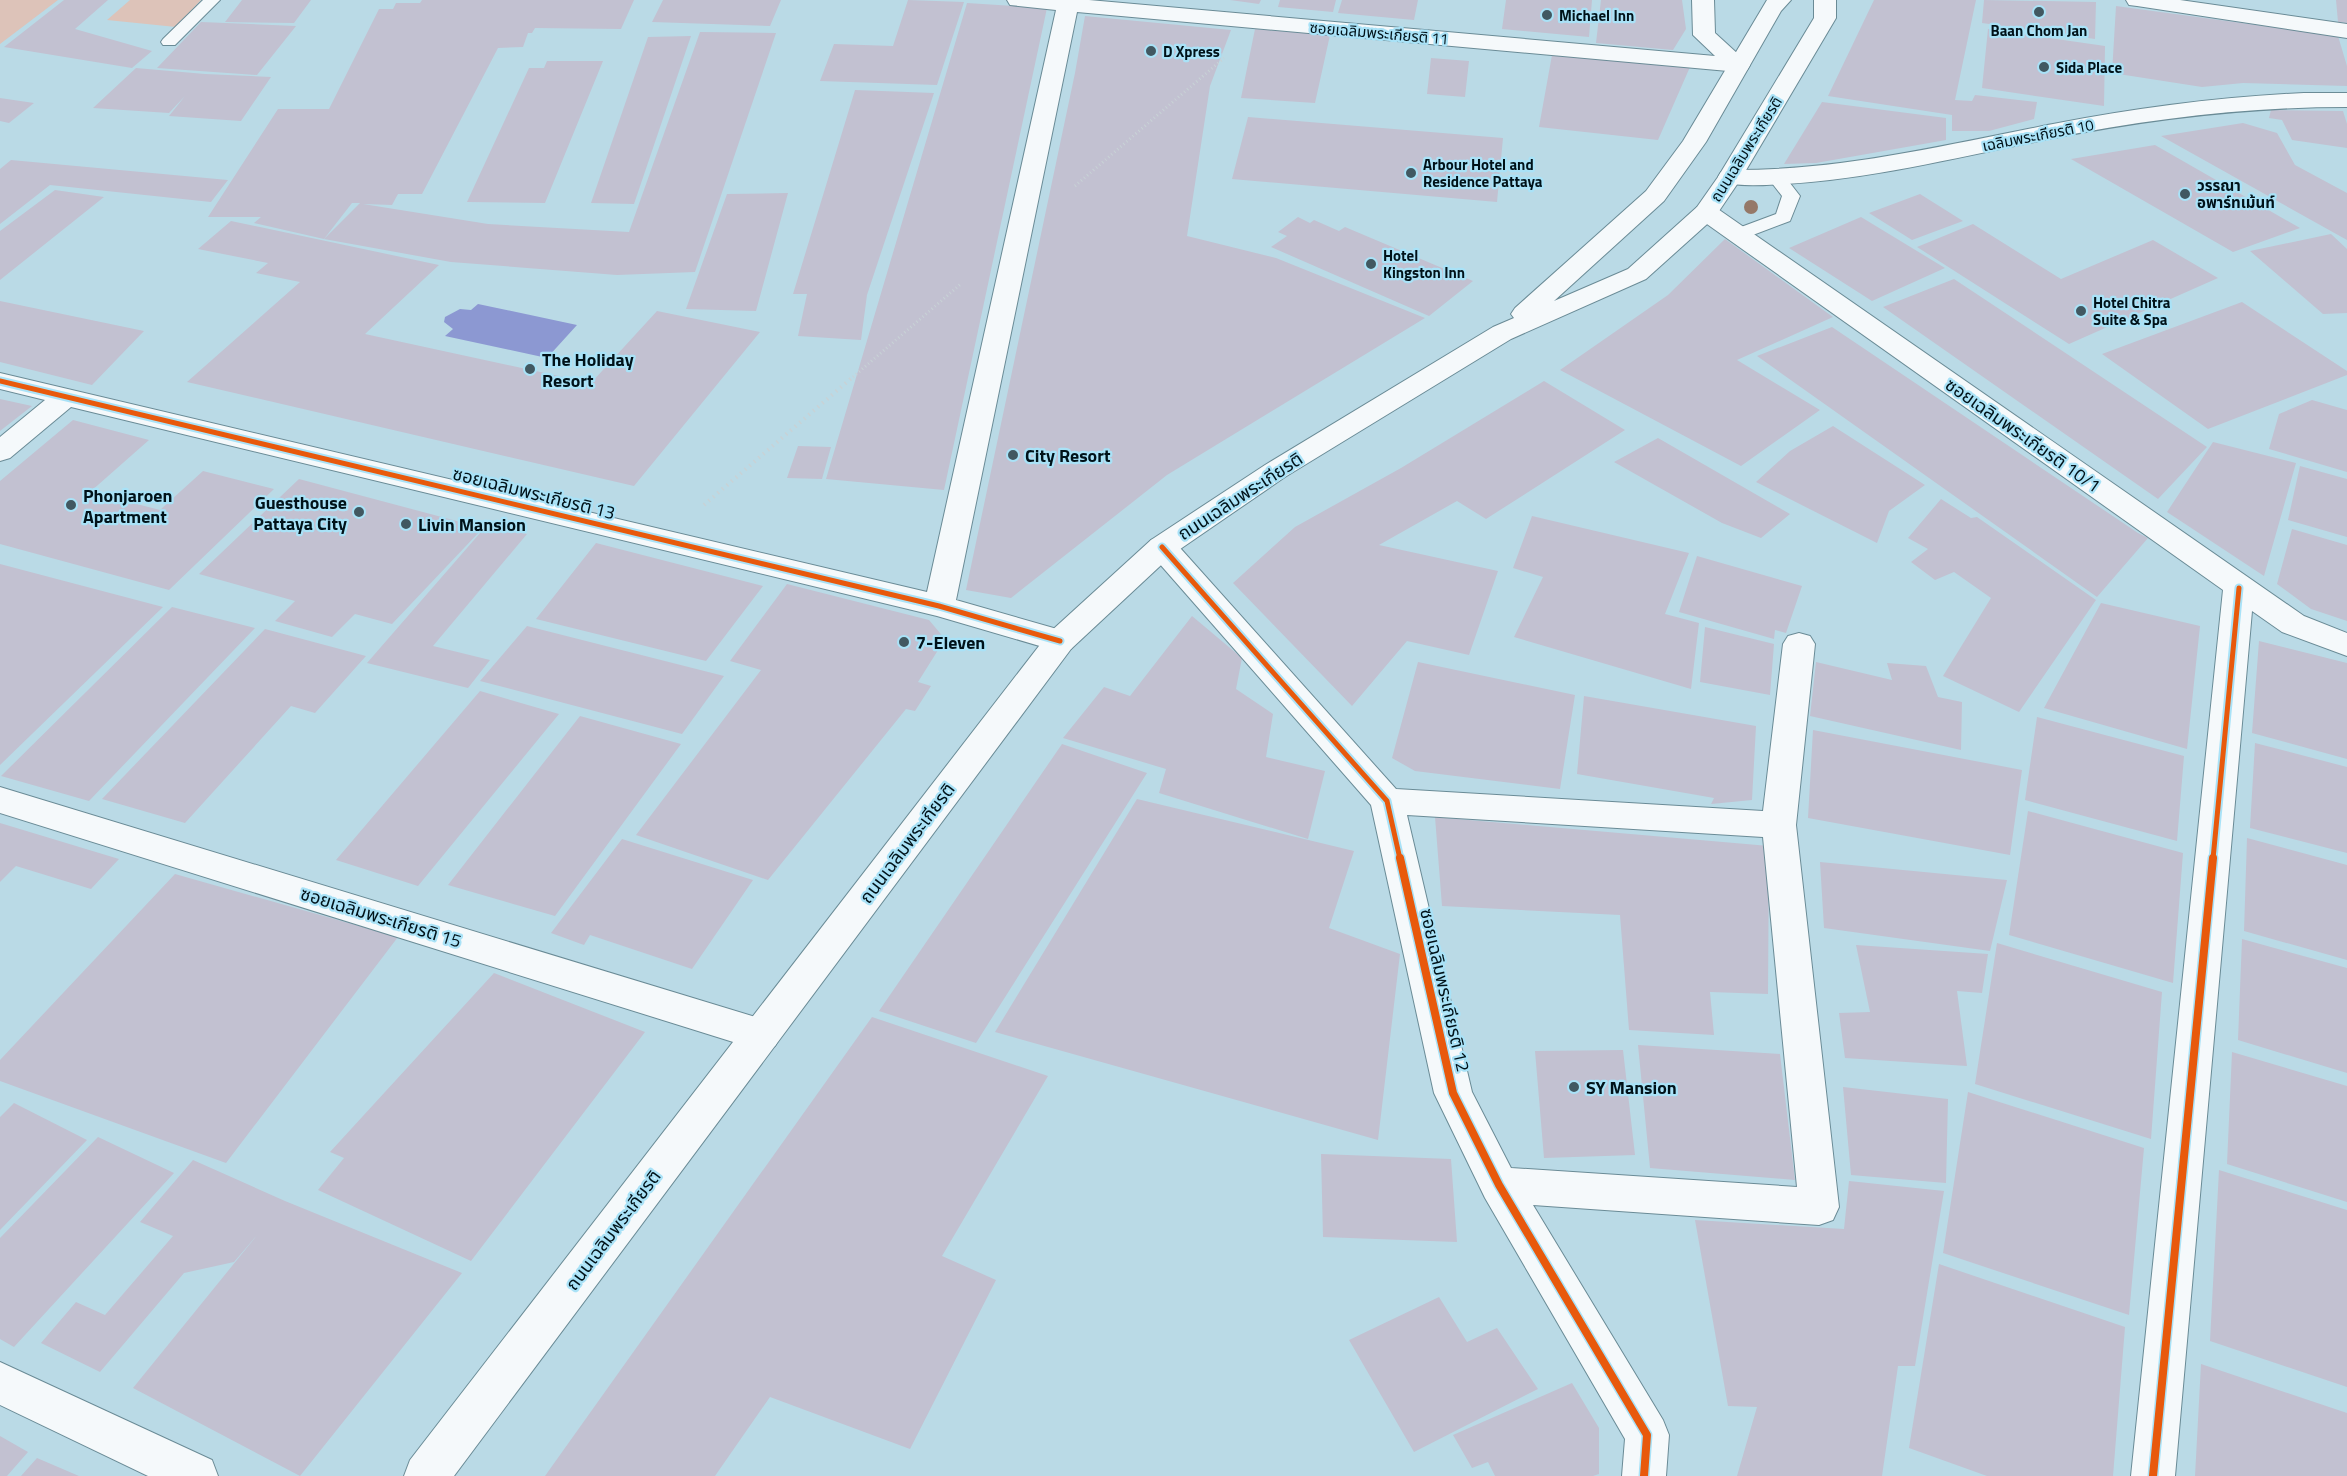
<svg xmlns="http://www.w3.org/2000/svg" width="2347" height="1476" viewBox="0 0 2347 1476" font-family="'Titillium Web','Noto Sans Thai',sans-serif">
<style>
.green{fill:#ddc3b9}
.water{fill:#8c98d2}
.building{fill:#c2c1d1}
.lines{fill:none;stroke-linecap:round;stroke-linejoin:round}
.lane-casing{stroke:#6a8b96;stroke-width:2}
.street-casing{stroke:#6a8b96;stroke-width:2}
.secondary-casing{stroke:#6a8b96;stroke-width:2}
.path-far1{stroke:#c8d2d6;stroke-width:3;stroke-dasharray:1 3;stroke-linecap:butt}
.path{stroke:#c8d2d6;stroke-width:4;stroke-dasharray:1.5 4.5;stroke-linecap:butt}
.lane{fill:#f5f9fb;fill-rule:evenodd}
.street{fill:#f5f9fb;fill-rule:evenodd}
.secondary{fill:#f5f9fb;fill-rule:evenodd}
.cycleway-far1-casing{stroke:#a9e2f7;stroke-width:9}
.cycleway-casing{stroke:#a9e2f7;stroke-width:11}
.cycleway-far1{stroke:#e8590c;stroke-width:5}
.cycleway{stroke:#e8590c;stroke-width:8}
.tree{fill:#957868}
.poi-dot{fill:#415861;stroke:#a9e2f7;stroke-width:2}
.labels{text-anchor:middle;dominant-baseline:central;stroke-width:4.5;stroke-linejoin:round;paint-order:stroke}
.far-poi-label{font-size:15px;font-weight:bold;fill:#001219;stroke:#a9e2f7;text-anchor:start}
.far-street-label{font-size:15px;fill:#001219;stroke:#a9e2f7}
.poi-label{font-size:18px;font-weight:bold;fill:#001219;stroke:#a9e2f7;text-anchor:start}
.street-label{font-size:18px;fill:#001219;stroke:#a9e2f7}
</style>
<rect width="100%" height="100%" fill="#badae6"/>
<path class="green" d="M 0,0 L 58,0 L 0,44 Z
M 130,0 L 201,0 L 176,27 L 107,20 Z"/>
<path class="water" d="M 478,304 L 577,325 L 547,358 L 445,336 L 453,329 L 444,322 L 445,317 L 460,309 L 471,310 Z"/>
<path class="building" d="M 64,0 L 108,0 L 75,29 L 152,51 L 132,68 L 4,47 Z
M 242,0 L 311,0 L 294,23 L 225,22 Z
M 422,0 L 634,0 L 621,29 L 535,28 L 532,33 L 528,33 L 523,47 L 498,48 L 422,194 L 398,194 L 392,205 L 363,204 L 488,224 L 629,232 L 700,32 L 776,33 L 695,272 L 617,275 L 451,262 L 324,239 L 360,203 L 352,203 L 324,239 L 254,223 L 261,217 L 208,217 L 278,109 L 329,109 L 379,9 L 393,9 L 396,3 L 420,3 Z
M 663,0 L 781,0 L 770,26 L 652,22 Z
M 908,0 L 964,2 L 937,85 L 820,81 L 834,44 L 893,46 Z
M 1230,0 L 1261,0 L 1259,4 Z
M 1280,0 L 1336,0 L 1333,12 L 1278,7 Z
M 1342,0 L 1418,0 L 1414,20 L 1338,13 Z
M 1506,0 L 1592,0 L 1589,37 L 1502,29 Z
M 1601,0 L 1682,0 L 1686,29 L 1673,50 L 1596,43 Z
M 1874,0 L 1976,0 L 1955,100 L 1972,101 L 1975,95 L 2037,102 L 2034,119 L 1989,131 L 1952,131 L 1952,115 L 1828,96 Z
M 1984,0 L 2096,2 L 2095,39 L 1982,23 Z
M 2336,0 L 2347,0 L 2347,23 L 2338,22 Z
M 967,3 L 1047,8 L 944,490 L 826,479 Z
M 2116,6 L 2338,36 L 2347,66 L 2347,86 L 2243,83 L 2202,87 L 2112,73 Z
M 1085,16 L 1231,30 L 1210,86 L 1187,236 L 1276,258 L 1425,318 L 1167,475 L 1011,598 L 966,590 L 1075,73 Z
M 201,22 L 296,26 L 257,75 L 157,68 Z
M 1255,29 L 1330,35 L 1315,103 L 1241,98 Z
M 1988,29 L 2105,46 L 2104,106 L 1982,88 Z
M 691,36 L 634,204 L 591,203 L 648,37 Z
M 1552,55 L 1690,67 L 1658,140 L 1539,127 Z
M 1431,58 L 1469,61 L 1465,97 L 1427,94 Z
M 547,61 L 603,61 L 545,203 L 467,202 L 529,68 L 544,68 Z
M 136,68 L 205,74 L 271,77 L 241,121 L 169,116 L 185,96 L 169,113 L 93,108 Z
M 855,90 L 934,93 L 867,295 L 861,340 L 798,336 L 807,294 L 793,294 Z
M 0,98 L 34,103 L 9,123 L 0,121 Z
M 1822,102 L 1946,118 L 1946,140 L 1816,163 L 1784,164 Z
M 2271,110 L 2343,111 L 2347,124 L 2347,148 L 2292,140 L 2282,120 L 2269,118 Z
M 1248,117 L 1503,138 L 1497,202 L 1232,179 Z
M 2243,123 L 2277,133 L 2295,165 L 2347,193 L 2347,240 L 2161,136 Z
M 2155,145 L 2300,228 L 2233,252 L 2071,159 Z
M 11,160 L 228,180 L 211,202 L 50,185 L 0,224 L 0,169 Z
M 55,190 L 104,197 L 0,280 L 0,231 Z
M 788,193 L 756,311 L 686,309 L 727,194 Z
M 1920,194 L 1963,221 L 1912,240 L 1869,213 Z
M 1298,217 L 1310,223 L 1314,220 L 1339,231 L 1345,227 L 1473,281 L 1429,316 L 1271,247 L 1287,236 L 1278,232 Z
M 1861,217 L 1945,268 L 1872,301 L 1789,248 Z
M 231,221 L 439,265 L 365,334 L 591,383 L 657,311 L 760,332 L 634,486 L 187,382 L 300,282 L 256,273 L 268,263 L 198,249 Z
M 1973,224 L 2061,279 L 2153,240 L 2218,278 L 2069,344 L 1917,247 Z
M 2331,234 L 2347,249 L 2347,313 L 2323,314 L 2250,251 Z
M 1725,239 L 1833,317 L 1737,360 L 1820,410 L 1741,466 L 1560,370 L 1668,295 Z
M 1954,279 L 2207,447 L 2158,499 L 1883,307 Z
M 0,301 L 144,331 L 92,385 L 0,362 Z
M 2242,302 L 2347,371 L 2347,375 L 2208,429 L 2102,354 Z
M 1832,327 L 2138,533 L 2148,538 L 2097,597 L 1757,356 Z
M 1544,381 L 1625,430 L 1486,519 L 1457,501 L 1379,545 L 1498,571 L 1469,655 L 1407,641 L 1352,706 L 1233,583 L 1295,527 L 1401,468 Z
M 0,399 L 32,406 L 0,431 Z
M 2312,400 L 2347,410 L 2347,472 L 2269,449 L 2279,414 Z
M 73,420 L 149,440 L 90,492 L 160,510 L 203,471 L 274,489 L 169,590 L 0,544 L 0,481 Z
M 1833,426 L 1925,485 L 1889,511 L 1877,543 L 1756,482 L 1790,451 Z
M 1658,438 L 1790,514 L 1761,538 L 1722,523 L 1614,462 Z
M 2213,442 L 2296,463 L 2264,576 L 2167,512 Z
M 798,446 L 831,447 L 822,479 L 787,478 Z
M 2300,466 L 2347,479 L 2347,537 L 2288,520 Z
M 299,479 L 483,528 L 392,624 L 355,614 L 332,637 L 275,621 L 295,601 L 199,574 Z
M 1941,499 L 1971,518 L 1977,517 L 2096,600 L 2019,712 L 1943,676 L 1991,598 L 1954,572 L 1935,580 L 1911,562 L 1928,549 L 1908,538 Z
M 1532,516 L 1689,553 L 1665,614 L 1699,623 L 1691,689 L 1514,637 L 1543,577 L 1513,568 Z
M 487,525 L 527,534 L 433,646 L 490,660 L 468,688 L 367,663 Z
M 2292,529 L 2347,545 L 2347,621 L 2311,609 L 2277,584 Z
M 596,543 L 763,586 L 706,661 L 536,619 Z
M 1697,556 L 1802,586 L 1786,633 L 1775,630 L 1774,639 L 1679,612 Z
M 0,564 L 163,607 L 0,765 Z
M 787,584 L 929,620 L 945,639 L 918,682 L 931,686 L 915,711 L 906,709 L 768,880 L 636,835 L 761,670 L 730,661 Z
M 2101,603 L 2200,626 L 2187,749 L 2044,708 Z
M 172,607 L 255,628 L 89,801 L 1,776 Z
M 1192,616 L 1242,658 L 1236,689 L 1273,714 L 1266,757 L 1325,771 L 1308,839 L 1159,793 L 1166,769 L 1063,738 L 1104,687 L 1130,696 Z
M 527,626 L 724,676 L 682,734 L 480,681 Z
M 1705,627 L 1774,644 L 1770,695 L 1700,682 Z
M 265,629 L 366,656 L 315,713 L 291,706 L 185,823 L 102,799 Z
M 2259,641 L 2347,663 L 2347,759 L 2252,733 Z
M 1418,662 L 1575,695 L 1560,789 L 1415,771 L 1392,758 Z
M 1816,662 L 1892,680 L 1887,663 L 1926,666 L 1938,697 L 1962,702 L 1961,750 L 1810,716 Z
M 480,691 L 559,714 L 418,886 L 336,860 Z
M 1584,696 L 1756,726 L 1752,800 L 1711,804 L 1714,798 L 1577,774 Z
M 580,716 L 681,744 L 555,916 L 448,885 Z
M 2037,717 L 2184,756 L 2177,841 L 2025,800 Z
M 1813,730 L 2022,770 L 2010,855 L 1808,818 Z
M 2255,743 L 2347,767 L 2347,853 L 2250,828 Z
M 1062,744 L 1147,773 L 976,1043 L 879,1011 Z
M 1137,799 L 1354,851 L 1329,928 L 1400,954 L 1378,1140 L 995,1032 Z
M 2028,811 L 2183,853 L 2173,983 L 2009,935 Z
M 1435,817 L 1769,846 L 1768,994 L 1710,992 L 1714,1035 L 1629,1030 L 1620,915 L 1442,906 Z
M 0,823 L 119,859 L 91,889 L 16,866 L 0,882 Z
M 2247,838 L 2347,865 L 2347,960 L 2244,931 Z
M 622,839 L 753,880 L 692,969 L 590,935 L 584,945 L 551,933 Z
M 1820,862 L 2007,880 L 1990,951 L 1824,928 Z
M 175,874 L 398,937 L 226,1163 L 0,1081 L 0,1060 Z
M 2242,939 L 2347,968 L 2347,1073 L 2238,1040 Z
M 1997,943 L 2162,992 L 2151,1139 L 1975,1084 Z
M 1856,945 L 1988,954 L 1982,993 L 1957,991 L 1967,1066 L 1845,1058 L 1839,1013 L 1870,1012 Z
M 494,973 L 645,1032 L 471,1261 L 318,1190 L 344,1158 L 330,1152 Z
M 872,1017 L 1048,1076 L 942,1256 L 996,1280 L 910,1449 L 770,1397 L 715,1476 L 545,1476 Z
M 1638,1045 L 1780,1054 L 1795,1180 L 1650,1168 Z
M 1623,1050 L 1635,1155 L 1544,1158 L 1535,1051 Z
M 2232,1052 L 2347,1086 L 2347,1202 L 2227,1164 Z
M 1843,1087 L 1948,1099 L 1946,1183 L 1851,1175 Z
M 1968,1092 L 2144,1148 L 2129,1315 L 1943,1253 Z
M 14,1103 L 87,1140 L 0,1230 L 0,1117 Z
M 98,1137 L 174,1173 L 14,1347 L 0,1339 L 0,1238 Z
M 1321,1154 L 1451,1159 L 1457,1242 L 1323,1237 Z
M 193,1160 L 285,1201 L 462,1273 L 300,1476 L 133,1388 L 258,1234 L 234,1262 L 184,1273 L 100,1372 L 41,1343 L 76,1302 L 105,1315 L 173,1236 L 140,1222 Z
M 2219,1170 L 2347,1210 L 2347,1387 L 2210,1341 Z
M 1849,1181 L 1944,1191 L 1915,1366 L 1898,1366 L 1882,1476 L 1737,1476 L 1757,1407 L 1728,1406 L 1695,1220 L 1844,1229 Z
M 1939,1264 L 2125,1327 L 2113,1476 L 1987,1476 L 1909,1448 Z
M 1439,1297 L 1467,1342 L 1497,1328 L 1538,1389 L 1414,1452 L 1349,1340 Z
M 2201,1364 L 2347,1413 L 2347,1476 L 2195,1476 Z
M 1572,1383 L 1599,1428 L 1599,1474 L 1593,1476 L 1495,1476 L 1488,1462 L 1472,1468 L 1453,1435 Z
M 0,1436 L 28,1452 L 7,1476 L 0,1476 Z
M 37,1458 L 79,1476 L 21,1476 Z"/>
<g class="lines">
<g class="lane-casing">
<path id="lane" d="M 203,0 L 220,0 L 175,45 L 163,45 L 161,42 L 163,39 Z
M 1777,173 L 1783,174 L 1800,196 L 1790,221 L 1745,238 L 1733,238 L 1730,234 L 1733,230 L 1776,214 L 1782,196 L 1768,178 L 1771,174 Z"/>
</g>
<g class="street-casing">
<path id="street" d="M 1007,0 L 1089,0 L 1715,56 L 1693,35 L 1692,0 L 1714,0 L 1715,33 L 1750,65 L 1747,70 L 1739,72 L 1077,12 L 956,600 L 1071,633 L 1076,641 L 1071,649 L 1060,652 L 937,616 L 71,407 L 10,458 L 0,461 L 0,437 L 45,400 L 0,389 L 0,373 L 927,592 L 1056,10 L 1010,5 Z
M 2126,0 L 2180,0 L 2347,24 L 2347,38 L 2137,6 L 2129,5 Z
M 2304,93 L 2347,93 L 2347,107 C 2246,107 2148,119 2049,139 C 1962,156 1874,179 1785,184 C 1764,185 1742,187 1721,182 L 1718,177 L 1721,172 L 1730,170 C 1840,171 1945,145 2053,124 C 2136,108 2219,97 2304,93 Z
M 1706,205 L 1715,207 L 2304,616 L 2347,633 L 2347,656 L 2282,632 L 2252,611 L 2175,1476 L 2131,1476 L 2223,590 L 1697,217 L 1694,212 L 1697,207 Z
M 1162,537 L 1173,540 L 1396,789 L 1763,811 L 1783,644 L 1788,636 L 1799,633 L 1810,636 L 1815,644 L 1796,825 L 1839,1207 L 1833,1220 L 1819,1225 L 1533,1205 L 1663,1420 L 1669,1435 L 1666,1476 L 1622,1476 L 1625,1439 L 1485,1198 L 1434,1093 L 1371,805 L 1151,554 L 1147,547 L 1151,540 ZM 1407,815 L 1763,837 L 1797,1187 L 1511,1168 L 1472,1092 Z
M 0,787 L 762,1019 L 775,1024 L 781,1035 L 775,1046 L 762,1051 L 0,813 Z
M 0,1362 L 212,1460 L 218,1476 L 148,1476 L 0,1405 Z"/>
</g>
<g class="secondary-casing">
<path id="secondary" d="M 1767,0 L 1791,0 L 1781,11 L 1706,142 L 1664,201 L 1554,301 L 1628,269 L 1697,207 L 1718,177 L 1814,18 L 1814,0 L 1836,0 L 1836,18 L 1742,177 L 1715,217 L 1646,279 L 1511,339 L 1285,477 L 1173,554 L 1071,649 L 454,1476 L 404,1476 L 410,1460 L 1049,633 L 1151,540 L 1265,465 L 1493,327 L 1514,318 L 1511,314 L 1515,308 L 1646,191 L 1683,141 Z"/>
</g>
<path class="path-far1" d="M 1075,186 L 1224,58
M 853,377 L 962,283"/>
<path class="path" d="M 704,505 L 854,376"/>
<use href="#lane" class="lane"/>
<use href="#street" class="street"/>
<use href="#secondary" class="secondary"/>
<g class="cycleway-far1-casing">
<path id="cycleway-far1" d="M 0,381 L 939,606 L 1060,641
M 1162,547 L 1387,801 L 1400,859
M 2213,859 L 2239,588"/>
</g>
<g class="cycleway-casing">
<path id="cycleway" d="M 1400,858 L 1453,1093 L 1499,1185 L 1647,1435 L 1644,1476
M 2153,1476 L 2213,858"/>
</g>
<use href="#cycleway-far1" class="cycleway-far1"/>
<use href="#cycleway" class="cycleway"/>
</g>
<circle class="tree" cx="1751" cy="207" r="7"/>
<g class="poi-dot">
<circle cx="2039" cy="12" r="6"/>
<circle cx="1547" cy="15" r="6"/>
<circle cx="1151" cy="51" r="6"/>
<circle cx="2044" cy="67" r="6"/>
<circle cx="1411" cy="173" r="6"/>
<circle cx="2185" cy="194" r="6"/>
<circle cx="1371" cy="264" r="6"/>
<circle cx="2081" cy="311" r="6"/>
<circle cx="530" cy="369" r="6"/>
<circle cx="1013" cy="455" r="6"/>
<circle cx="71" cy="505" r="6"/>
<circle cx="359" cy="512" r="6"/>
<circle cx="406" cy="524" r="6"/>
<circle cx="904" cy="642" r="6"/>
<circle cx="1574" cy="1087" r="6"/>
</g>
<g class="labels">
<g class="far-poi-label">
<text x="1559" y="15">Michael Inn</text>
<text x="2039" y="30" text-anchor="middle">Baan Chom Jan</text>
<text x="1163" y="51">D Xpress</text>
<text x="2056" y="67">Sida Place</text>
<text x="1423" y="164">Arbour Hotel and<tspan x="1423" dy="17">Residence Pattaya</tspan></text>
<text x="2197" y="185">วรรณา<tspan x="2197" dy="17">อพาร์ทเม้นท์</tspan></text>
<text x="1383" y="255">Hotel<tspan x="1383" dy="17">Kingston Inn</tspan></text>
<text x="2093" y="302">Hotel Chitra<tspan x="2093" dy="17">Suite &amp; Spa</tspan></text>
</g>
<g class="far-street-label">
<text transform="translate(1379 33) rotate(5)">ซอยเฉลิมพระเกียรติ 11</text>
<text transform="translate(2038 135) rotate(-11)">เฉลิมพระเกียรติ 10</text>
<text transform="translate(1746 149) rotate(-58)">ถนนเฉลิมพระเกียรติ</text>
</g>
<g class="poi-label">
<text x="542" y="359">The Holiday<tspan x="542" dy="21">Resort</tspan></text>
<text x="1025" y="455">City Resort</text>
<text x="83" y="495">Phonjaroen<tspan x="83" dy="21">Apartment</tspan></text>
<text x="347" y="502" text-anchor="end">Guesthouse<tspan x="347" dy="21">Pattaya City</tspan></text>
<text x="418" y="524">Livin Mansion</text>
<text x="916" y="642">7-Eleven</text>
<text x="1586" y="1087">SY Mansion</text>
</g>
<g class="street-label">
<text transform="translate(2023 435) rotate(35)">ซอยเฉลิมพระเกียรติ 10/1</text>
<text transform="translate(534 493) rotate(14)">ซอยเฉลิมพระเกียรติ 13</text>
<text transform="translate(1240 496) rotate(-33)">ถนนเฉลิมพระเกียรติ</text>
<text transform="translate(907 843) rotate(-53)">ถนนเฉลิมพระเกียรติ</text>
<text transform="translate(381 917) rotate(17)">ซอยเฉลิมพระเกียรติ 15</text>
<text transform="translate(1445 990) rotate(77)">ซอยเฉลิมพระเกียรติ 12</text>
<text transform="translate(613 1230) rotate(-53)">ถนนเฉลิมพระเกียรติ</text>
</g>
</g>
</svg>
